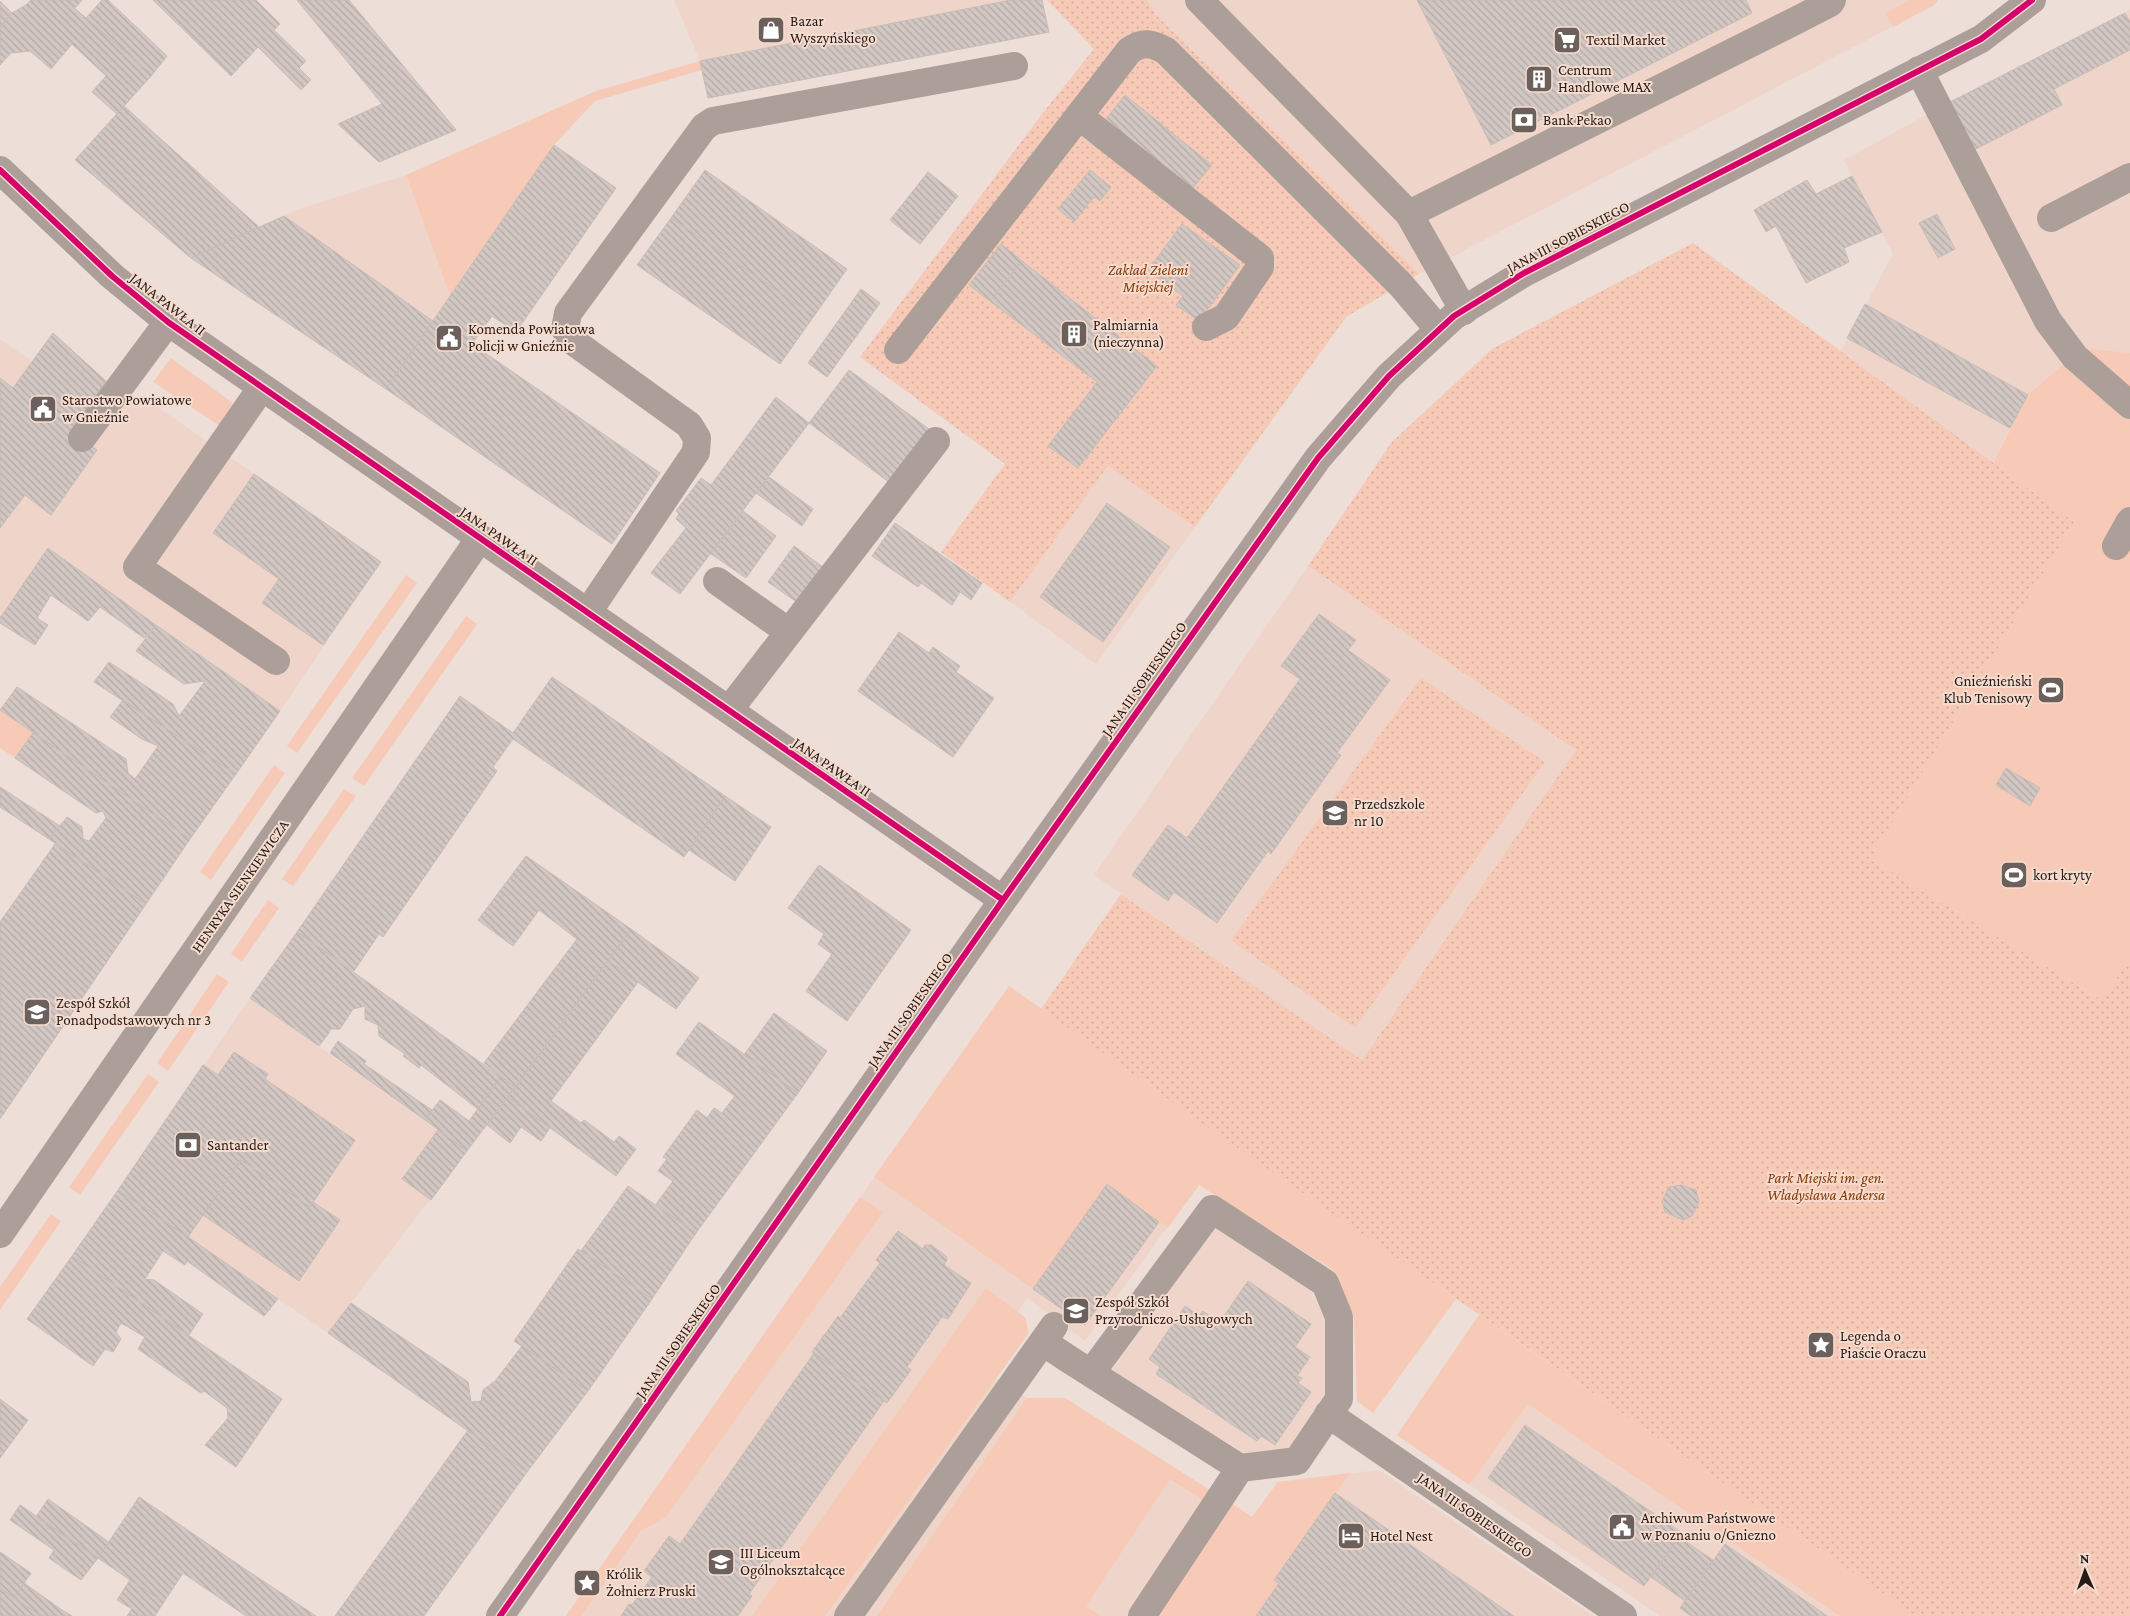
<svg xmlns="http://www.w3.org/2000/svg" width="2130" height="1616" viewBox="0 0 2130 1616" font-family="'Crimson Pro',serif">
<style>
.built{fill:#efd5c9}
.grass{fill:#f6cab6}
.park{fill:url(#park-dots)}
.building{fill:url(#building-back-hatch);stroke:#c8bcb7}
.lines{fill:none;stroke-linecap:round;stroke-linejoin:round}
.minor{stroke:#ac9e98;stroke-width:28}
.cycleway-casing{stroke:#f6dbcf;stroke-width:9}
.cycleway{stroke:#d6006c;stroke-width:6}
.labels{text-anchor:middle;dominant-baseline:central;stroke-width:4;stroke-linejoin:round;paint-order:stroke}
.poi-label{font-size:15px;fill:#251c17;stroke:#f6dbcf;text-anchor:start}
.street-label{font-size:15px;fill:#251c17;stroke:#f6dbcf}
.park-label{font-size:15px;font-style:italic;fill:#863a06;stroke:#f6dbcf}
</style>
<defs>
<pattern id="park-dots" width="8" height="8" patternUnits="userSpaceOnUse" patternTransform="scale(1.25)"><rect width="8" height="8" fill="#f6cab6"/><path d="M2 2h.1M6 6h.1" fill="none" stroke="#d3ad9c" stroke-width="1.8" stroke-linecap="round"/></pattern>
<pattern id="building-back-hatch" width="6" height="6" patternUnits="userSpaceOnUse" patternTransform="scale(1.25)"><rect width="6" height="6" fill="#d2c7c2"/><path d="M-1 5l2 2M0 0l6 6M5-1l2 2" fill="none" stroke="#b4aaa6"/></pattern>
</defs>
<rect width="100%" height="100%" fill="#edded8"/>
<path class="built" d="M 674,0 L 1011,0 L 700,61 Z
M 1147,0 L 1938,0 L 1934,5 L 1419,274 L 1156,15 Z
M 2130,10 L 2130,353 L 2092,349 L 2010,428 L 1993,463 L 1841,351 L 1893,254 L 1844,160 L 1950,102 Z
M 406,175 L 450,296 L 386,389 L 191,258 L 299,209 Z
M 53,333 L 106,381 L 141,407 L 146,399 L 381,562 L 280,711 L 48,548 L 0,618 L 0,339 L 32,361 Z
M 1108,466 L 1195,527 L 1096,664 L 1010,602 Z
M 1308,566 L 1576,750 L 1362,1060 L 1094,875 Z
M 1009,986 L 1229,1142 L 1085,1341 L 1027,1298 L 980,1368 L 1027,1398 L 1065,1398 L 1252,1517 L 1278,1482 L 1379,1470 L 1594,1616 L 566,1616 Z
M 250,998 L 467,1151 L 328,1333 L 118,1190 Z
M 1215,1227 L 1310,1289 L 1326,1320 L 1326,1396 L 1289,1453 L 1249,1456 L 1112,1370 Z
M 1479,1315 L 1916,1616 L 1660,1616 L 1397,1435 Z"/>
<path class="grass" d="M 1910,0 L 1938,0 L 1934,5 L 1893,27 L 1886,13 Z
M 700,61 L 702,70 L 595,101 L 554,145 L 450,296 L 406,175 L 596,91 Z
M 2092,349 L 2130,353 L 2130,956 L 2103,1001 L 1870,859 L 2074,522 L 1993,463 L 2028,395 L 2065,363 Z
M 171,358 L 233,403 L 220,426 L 153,382 Z
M 406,575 L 417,583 L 297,753 L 287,746 Z
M 466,616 L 477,624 L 364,786 L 352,778 Z
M 0,710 L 33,733 L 15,758 L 0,748 Z
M 274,765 L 285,773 L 211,880 L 200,872 Z
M 344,789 L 356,796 L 293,886 L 282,879 Z
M 268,900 L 279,908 L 242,962 L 231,954 Z
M 217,974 L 229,982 L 168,1071 L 157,1063 Z
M 1009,986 L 1456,1299 L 1373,1413 L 1357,1401 L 1354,1317 L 1333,1270 L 1199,1185 L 1168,1228 L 1107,1185 L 1033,1289 L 874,1177 Z
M 148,1074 L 159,1082 L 80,1195 L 69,1187 Z
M 860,1197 L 883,1212 L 666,1517 L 641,1531 L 581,1616 L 566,1616 Z
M 51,1214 L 61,1221 L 0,1310 L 0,1287 Z
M 986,1288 L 1026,1318 L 1028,1334 L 825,1616 L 752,1616 Z
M 1479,1315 L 1916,1616 L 1840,1616 L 1528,1404 L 1469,1485 L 1397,1435 Z
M 1027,1398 L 1065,1398 L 1213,1492 L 1206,1502 L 1170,1479 L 1086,1606 L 1101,1616 L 877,1616 Z
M 1350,1473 L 1274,1580 L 1279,1583 L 1256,1616 L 1157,1616 L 1231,1503 L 1252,1517 L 1278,1482 Z"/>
<path class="park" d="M 1047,0 L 1147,0 L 1156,15 L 1419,274 L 1346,317 L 1195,527 L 1108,466 L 1010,602 L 941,552 L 1005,464 L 860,357 L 1042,114 L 1094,49 Z
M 1693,243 L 2074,522 L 1870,859 L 2103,1001 L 2130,956 L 2130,1616 L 1916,1616 L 1229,1142 L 1041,1009 L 1121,894 L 1362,1060 L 1576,750 L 1308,566 L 1391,443 L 1492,349 Z
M 1421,678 L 1545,762 L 1355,1028 L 1231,940 Z"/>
<path class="building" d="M 31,0 L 65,0 L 152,75 L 117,114 L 92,92 L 106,76 L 72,44 L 51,69 L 30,51 L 11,53 L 0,65 L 0,27 L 12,13 L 26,5 Z
M 65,0 L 82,0 L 75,8 Z
M 102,0 L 108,0 L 167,56 L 152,75 L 86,18 Z
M 153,0 L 211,0 L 258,47 L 231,76 Z
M 211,0 L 256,0 L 280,24 L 274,30 L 306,61 L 299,68 L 311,80 L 301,90 Z
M 297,0 L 349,0 L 456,130 L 379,162 L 338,124 L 382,104 Z
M 1011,0 L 1042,0 L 1049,32 L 708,98 L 700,61 Z
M 1417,0 L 1746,0 L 1752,13 L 1491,145 Z
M 0,1 L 12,13 L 0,27 Z
M 2125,13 L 2130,22 L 2130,50 L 2054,89 L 2062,105 L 1974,150 L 1950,102 Z
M 1125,95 L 1212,165 L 1192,189 L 1105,120 Z
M 124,106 L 259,227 L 191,258 L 75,160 Z
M 554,145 L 616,188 L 516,332 L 492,316 L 472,344 L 660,473 L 612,544 L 386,389 Z
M 705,170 L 847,269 L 814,316 L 671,218 Z
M 1090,170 L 1111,187 L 1100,201 L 1094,197 L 1074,222 L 1058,209 Z
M 928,172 L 958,196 L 920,244 L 890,220 Z
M 1852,176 L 1882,232 L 1844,248 L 1849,262 L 1806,283 L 1776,226 L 1766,232 L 1754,210 L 1807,180 L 1816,194 Z
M 1937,214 L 1955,249 L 1938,258 L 1919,223 Z
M 284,216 L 433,321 L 386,389 L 191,258 Z
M 671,218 L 814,316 L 780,364 L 637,265 Z
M 1182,224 L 1240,265 L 1199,321 L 1176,305 L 1183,296 L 1148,270 Z
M 1001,244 L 1022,261 L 990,301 L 969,285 Z
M 1022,261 L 1157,366 L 1078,468 L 1048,446 L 1097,382 L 990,301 Z
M 861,289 L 880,303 L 827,377 L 808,363 Z
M 1865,304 L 2028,395 L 2010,428 L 1847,338 Z
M 53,333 L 106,381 L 71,431 L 97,450 L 51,515 L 25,495 L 0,528 L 0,378 L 13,388 Z
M 849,370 L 933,432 L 893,485 L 809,423 Z
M 776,397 L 809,423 L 680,594 L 651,573 L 686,528 L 676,519 L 679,514 L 676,511 L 701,478 L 711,485 Z
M 254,474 L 381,562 L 323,645 L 262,603 L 279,579 L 213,533 Z
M 769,477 L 813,509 L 802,526 L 756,493 Z
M 1107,503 L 1170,547 L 1103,642 L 1040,597 Z
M 743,511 L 776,536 L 746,578 L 711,554 Z
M 895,523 L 982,583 L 971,600 L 960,592 L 952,605 L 921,583 L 918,587 L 872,556 Z
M 794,546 L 827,570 L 801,605 L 768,582 Z
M 48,548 L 156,625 L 144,638 L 100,607 L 88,621 L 51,595 L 37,618 L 48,625 L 35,645 L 0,623 L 0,618 Z
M 1319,614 L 1356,640 L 1348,650 L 1390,680 L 1337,753 L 1341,755 L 1271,854 L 1268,851 L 1217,923 L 1174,892 L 1168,901 L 1132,875 L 1168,825 L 1187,838 L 1300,679 L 1281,666 Z
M 156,625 L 280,711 L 236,774 L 94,682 L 109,662 L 173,704 L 179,716 L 205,681 L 184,684 L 136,651 Z
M 899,632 L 929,653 L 933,647 L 960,666 L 956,672 L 994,698 L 953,757 L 858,691 Z
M 552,677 L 725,796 L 684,857 L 513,739 L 493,767 L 497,771 L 383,937 L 379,934 L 354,971 L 297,932 L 460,696 L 513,733 Z
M 17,687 L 126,759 L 128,773 L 135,779 L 158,746 L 142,739 L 110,717 L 123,700 L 236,774 L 190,839 L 0,710 Z
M 33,733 L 190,839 L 146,904 L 49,839 L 67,817 L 82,827 L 83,839 L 89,841 L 106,818 L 103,811 L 96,813 L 15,758 Z
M 2006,768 L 2040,788 L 2030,806 L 1996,785 Z
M 0,787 L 60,826 L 49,839 L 0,807 Z
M 725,796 L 771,827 L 735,881 L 689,850 Z
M 55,844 L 146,904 L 0,1119 L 0,922 Z
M 526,856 L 631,929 L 515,1087 L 484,1063 L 577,939 L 539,910 L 513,946 L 478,920 Z
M 819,865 L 911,930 L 847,1021 L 806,991 L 832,954 L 818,944 L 824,934 L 788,908 Z
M 631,929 L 699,978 L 676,1009 L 608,961 Z
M 297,932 L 501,1077 L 478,1109 L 421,1065 L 419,1068 L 403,1056 L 405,1054 L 379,1036 L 378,1025 L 365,1019 L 365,1006 L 353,1009 L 340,1029 L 330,1029 L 329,1033 L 319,1046 L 250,998 Z
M 608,961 L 638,982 L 551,1101 L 581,1123 L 584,1120 L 614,1142 L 619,1136 L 636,1149 L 616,1176 L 508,1097 Z
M 774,1013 L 827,1051 L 798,1093 L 744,1055 Z
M 699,1022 L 798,1093 L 696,1233 L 656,1204 L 673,1181 L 658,1171 L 667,1159 L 663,1157 L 697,1110 L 707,1118 L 714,1108 L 722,1113 L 735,1096 L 676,1054 Z
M 338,1041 L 366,1061 L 364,1064 L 432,1110 L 425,1120 L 330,1053 Z
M 234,1052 L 268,1074 L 265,1079 L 355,1140 L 310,1207 L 241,1160 L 188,1237 L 118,1190 L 203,1065 L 218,1075 Z
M 501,1077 L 515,1087 L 467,1151 L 425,1120 L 440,1100 L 469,1121 Z
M 508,1097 L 550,1128 L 541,1141 L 521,1127 L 510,1143 L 487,1125 Z
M 438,1130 L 467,1151 L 431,1200 L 402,1179 Z
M 241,1160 L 310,1207 L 313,1202 L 340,1220 L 299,1281 L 203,1215 Z
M 1107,1184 L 1159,1222 L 1085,1325 L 1033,1289 Z
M 1681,1185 L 1696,1190 L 1699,1202 L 1692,1216 L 1683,1220 L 1665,1212 L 1662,1201 L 1669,1187 Z
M 628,1186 L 696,1233 L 652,1299 L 581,1251 Z
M 118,1190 L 188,1237 L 278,1299 L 264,1316 L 187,1261 L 185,1265 L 163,1251 L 145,1279 L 154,1280 L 203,1314 L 189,1335 L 72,1256 Z
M 898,1231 L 923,1249 L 925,1245 L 931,1245 L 946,1256 L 947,1260 L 944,1265 L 971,1283 L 948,1319 L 942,1317 L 907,1367 L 911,1370 L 887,1403 L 812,1352 L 838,1316 L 840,1318 L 880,1263 L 876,1260 Z
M 578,1249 L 652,1299 L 588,1391 L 514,1341 Z
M 72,1256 L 282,1399 L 236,1467 L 205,1445 L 228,1418 L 227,1408 L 204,1391 L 201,1393 L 138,1349 L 145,1337 L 121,1323 L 116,1332 L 121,1339 L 113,1352 L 105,1349 L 93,1366 L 27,1319 Z
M 1248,1281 L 1311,1324 L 1295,1347 L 1310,1357 L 1297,1376 L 1302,1378 L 1298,1383 L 1311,1392 L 1275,1445 L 1261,1436 L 1257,1441 L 1156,1374 L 1160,1367 L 1149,1359 L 1185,1306 L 1199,1316 L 1203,1311 L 1219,1323 Z
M 351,1303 L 468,1382 L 471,1402 L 481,1401 L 483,1390 L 495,1381 L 522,1346 L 588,1391 L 527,1472 L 328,1333 Z
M 814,1353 L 884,1401 L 749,1594 L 752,1596 L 738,1616 L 621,1616 L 629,1604 L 632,1605 L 652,1577 L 644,1571 L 669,1536 L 680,1544 Z
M 0,1399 L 28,1420 L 0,1458 Z
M 1525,1425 L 1682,1533 L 1644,1586 L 1488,1478 Z
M 468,1430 L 527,1472 L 424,1616 L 335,1616 Z
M 1335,1493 L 1514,1616 L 1256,1616 L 1279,1583 L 1274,1580 Z
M 139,1497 L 239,1565 L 316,1616 L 246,1616 L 183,1573 L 164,1602 L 130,1580 L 98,1558 Z
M 48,1499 L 109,1542 L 98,1558 L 36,1517 Z
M 20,1505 L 98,1558 L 81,1580 L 49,1558 L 54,1550 L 10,1520 Z
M 1679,1537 L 1713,1560 L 1685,1601 L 1651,1577 Z
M 1725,1544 L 1827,1616 L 1691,1616 L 1680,1608 Z
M 0,1552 L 31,1573 L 14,1598 L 0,1588 Z
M 130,1580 L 164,1602 L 155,1616 L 127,1616 L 132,1609 L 117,1600 Z
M 24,1583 L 62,1610 L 72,1616 L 41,1616 L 14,1598 Z
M 0,1588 L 14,1598 L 41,1616 L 0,1616 Z"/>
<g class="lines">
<path class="minor" d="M 1199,0 L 1409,214
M 1919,70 L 2048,321 L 2075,357 L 2130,405
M 1079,116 L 1260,258 L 1260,267 L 1226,317 L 1206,327
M 0,170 L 112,276 L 168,322 L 1003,900
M 2051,218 L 2130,177
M 1464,311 L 1409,214 L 1799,19 L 1830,3 L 1832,0
M 898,350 L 1129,51 C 1143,41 1152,43 1166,51 L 1401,285 L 1439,330
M 262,387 L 137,567 L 276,661
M 82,438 L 168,322
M 2116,546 L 2130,521
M 717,581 L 789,632
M 588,612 L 696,452 L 697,438 L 689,425 L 571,340 L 565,329 L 568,313 L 704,127 L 713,121 L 1014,66
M 729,710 L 936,441
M 0,1234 L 480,538
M 1043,1342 L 1067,1358 L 1240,1468 L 1297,1461 L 1339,1399 L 1339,1317 L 1325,1283 L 1212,1209 L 1091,1373
M 1328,1414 L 1623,1616
M 500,1616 L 1003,900 L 1318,458 L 1389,376 L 1454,316 L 1524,273 L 1981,39 L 2032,0
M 848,1616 L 1054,1326
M 1142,1616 L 1240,1468"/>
<g class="cycleway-casing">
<path id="cycleway" d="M 0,170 L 112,276 L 168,322 L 1003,900
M 500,1616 L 1003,900 L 1318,458 L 1389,376 L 1454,316 L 1524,273 L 1981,39 L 2032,0"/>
</g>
<use href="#cycleway" class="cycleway"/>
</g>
<defs>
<g id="shop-square" transform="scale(1.4375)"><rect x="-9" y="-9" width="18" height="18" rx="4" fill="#6b605b" stroke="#f6dbcf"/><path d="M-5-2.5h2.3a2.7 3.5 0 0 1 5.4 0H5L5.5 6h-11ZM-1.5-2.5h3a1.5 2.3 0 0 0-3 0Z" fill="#fff"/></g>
<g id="supermarket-square" transform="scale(1.4375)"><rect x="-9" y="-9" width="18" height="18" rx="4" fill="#6b605b" stroke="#f6dbcf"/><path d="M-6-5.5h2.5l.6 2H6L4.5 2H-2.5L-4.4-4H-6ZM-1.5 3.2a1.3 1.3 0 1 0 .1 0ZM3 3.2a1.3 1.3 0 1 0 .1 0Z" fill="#fff"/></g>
<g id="building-square" transform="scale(1.4375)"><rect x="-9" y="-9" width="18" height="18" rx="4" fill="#6b605b" stroke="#f6dbcf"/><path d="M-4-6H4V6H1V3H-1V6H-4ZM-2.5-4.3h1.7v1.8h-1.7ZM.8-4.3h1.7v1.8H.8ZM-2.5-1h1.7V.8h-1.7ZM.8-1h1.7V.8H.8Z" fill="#fff"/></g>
<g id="bank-square" transform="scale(1.4375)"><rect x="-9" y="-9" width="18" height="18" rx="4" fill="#6b605b" stroke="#f6dbcf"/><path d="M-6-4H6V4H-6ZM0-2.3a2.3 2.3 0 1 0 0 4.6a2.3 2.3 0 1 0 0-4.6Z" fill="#fff"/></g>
<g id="civic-square" transform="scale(1.4375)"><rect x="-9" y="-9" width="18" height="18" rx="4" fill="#6b605b" stroke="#f6dbcf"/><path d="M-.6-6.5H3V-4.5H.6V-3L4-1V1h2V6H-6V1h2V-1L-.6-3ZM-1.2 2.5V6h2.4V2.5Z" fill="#fff"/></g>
<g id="stadium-square" transform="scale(1.4375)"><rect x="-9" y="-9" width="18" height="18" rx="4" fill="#6b605b" stroke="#f6dbcf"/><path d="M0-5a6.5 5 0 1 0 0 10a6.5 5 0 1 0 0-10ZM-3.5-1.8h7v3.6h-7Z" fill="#fff"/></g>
<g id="school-square" transform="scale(1.4375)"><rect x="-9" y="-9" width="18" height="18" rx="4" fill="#6b605b" stroke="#f6dbcf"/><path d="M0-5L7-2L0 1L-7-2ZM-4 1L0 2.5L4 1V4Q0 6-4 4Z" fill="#fff"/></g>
<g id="sight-square" transform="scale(1.4375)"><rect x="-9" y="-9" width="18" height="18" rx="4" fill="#6b605b" stroke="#f6dbcf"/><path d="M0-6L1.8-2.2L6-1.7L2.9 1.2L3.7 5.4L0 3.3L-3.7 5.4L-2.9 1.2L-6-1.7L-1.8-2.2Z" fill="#fff"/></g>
<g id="hotel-square" transform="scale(1.4375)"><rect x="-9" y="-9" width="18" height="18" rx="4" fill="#6b605b" stroke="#f6dbcf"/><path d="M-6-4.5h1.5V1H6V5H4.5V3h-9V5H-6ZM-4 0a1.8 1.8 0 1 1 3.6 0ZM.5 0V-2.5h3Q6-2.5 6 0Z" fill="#fff"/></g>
</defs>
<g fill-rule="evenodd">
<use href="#shop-square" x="771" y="30"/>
<use href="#supermarket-square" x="1567" y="40"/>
<use href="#building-square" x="1539" y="79"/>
<use href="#bank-square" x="1524" y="120"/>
<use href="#building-square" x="1074" y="334"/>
<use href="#civic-square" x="449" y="338"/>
<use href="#civic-square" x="43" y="409"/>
<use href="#stadium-square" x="2051" y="690"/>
<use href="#school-square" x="1335" y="813"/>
<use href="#stadium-square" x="2014" y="875"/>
<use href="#school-square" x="37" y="1012"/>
<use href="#bank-square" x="188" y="1145"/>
<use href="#school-square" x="1076" y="1311"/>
<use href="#sight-square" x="1821" y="1345"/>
<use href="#civic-square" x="1622" y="1527"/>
<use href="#hotel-square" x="1351" y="1536"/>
<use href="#school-square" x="721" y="1562"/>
<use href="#sight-square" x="587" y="1583"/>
</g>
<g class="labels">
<g class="poi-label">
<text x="790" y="21">Bazar<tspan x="790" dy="17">Wyszyńskiego</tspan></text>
<text x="1586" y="40">Textil Market</text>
<text x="1558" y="70">Centrum<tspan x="1558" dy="17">Handlowe MAX</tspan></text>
<text x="1543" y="120">Bank Pekao</text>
<text x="1093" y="325">Palmiarnia<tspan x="1093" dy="17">(nieczynna)</tspan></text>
<text x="468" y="329">Komenda Powiatowa<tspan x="468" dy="17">Policji w Gnieźnie</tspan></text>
<text x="62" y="400">Starostwo Powiatowe<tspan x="62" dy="17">w Gnieźnie</tspan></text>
<text x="2032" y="681" text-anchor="end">Gnieźnieński<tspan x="2032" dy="17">Klub Tenisowy</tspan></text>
<text x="1354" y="804">Przedszkole<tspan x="1354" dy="17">nr 10</tspan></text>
<text x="2033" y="875">kort kryty</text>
<text x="56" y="1003">Zespół Szkół<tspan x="56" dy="17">Ponadpodstawowych nr 3</tspan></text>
<text x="207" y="1145">Santander</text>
<text x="1095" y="1302">Zespół Szkół<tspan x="1095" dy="17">Przyrodniczo-Usługowych</tspan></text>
<text x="1840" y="1336">Legenda o<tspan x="1840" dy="17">Piaście Oraczu</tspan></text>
<text x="1641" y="1518">Archiwum Państwowe<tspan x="1641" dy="17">w Poznaniu o/Gniezno</tspan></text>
<text x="1370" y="1536">Hotel Nest</text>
<text x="740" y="1553">III Liceum<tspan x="740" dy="17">Ogólnokształcące</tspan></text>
<text x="606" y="1574">Królik<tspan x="606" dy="17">Żołnierz Pruski</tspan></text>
</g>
<g class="street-label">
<text transform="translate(1568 237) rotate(-28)">JANA III SOBIESKIEGO</text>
<text transform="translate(168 304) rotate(38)">JANA PAWŁA II</text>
<text transform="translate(499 536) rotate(35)">JANA PAWŁA II</text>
<text transform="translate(1144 679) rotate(-55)">JANA III SOBIESKIEGO</text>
<text transform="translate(832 767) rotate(35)">JANA PAWŁA II</text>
<text transform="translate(240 886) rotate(-55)">HENRYKA SIENKIEWICZA</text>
<text transform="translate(910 1010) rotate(-55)">JANA III SOBIESKIEGO</text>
<text transform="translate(678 1341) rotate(-55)">JANA III SOBIESKIEGO</text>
<text transform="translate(1475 1515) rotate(35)">JANA III SOBIESKIEGO</text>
</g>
<g class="park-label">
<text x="1148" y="270">Zakład Zieleni<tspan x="1148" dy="17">Miejskiej</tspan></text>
<text x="1826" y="1178">Park Miejski im. gen.<tspan x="1826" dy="17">Władysława Andersa</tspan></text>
</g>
</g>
<g transform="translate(2085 1571) rotate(358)" stroke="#f6dbcf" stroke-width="4" paint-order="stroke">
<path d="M0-4L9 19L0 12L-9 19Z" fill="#251c17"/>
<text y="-8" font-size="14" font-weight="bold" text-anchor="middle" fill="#251c17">N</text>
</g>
</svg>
